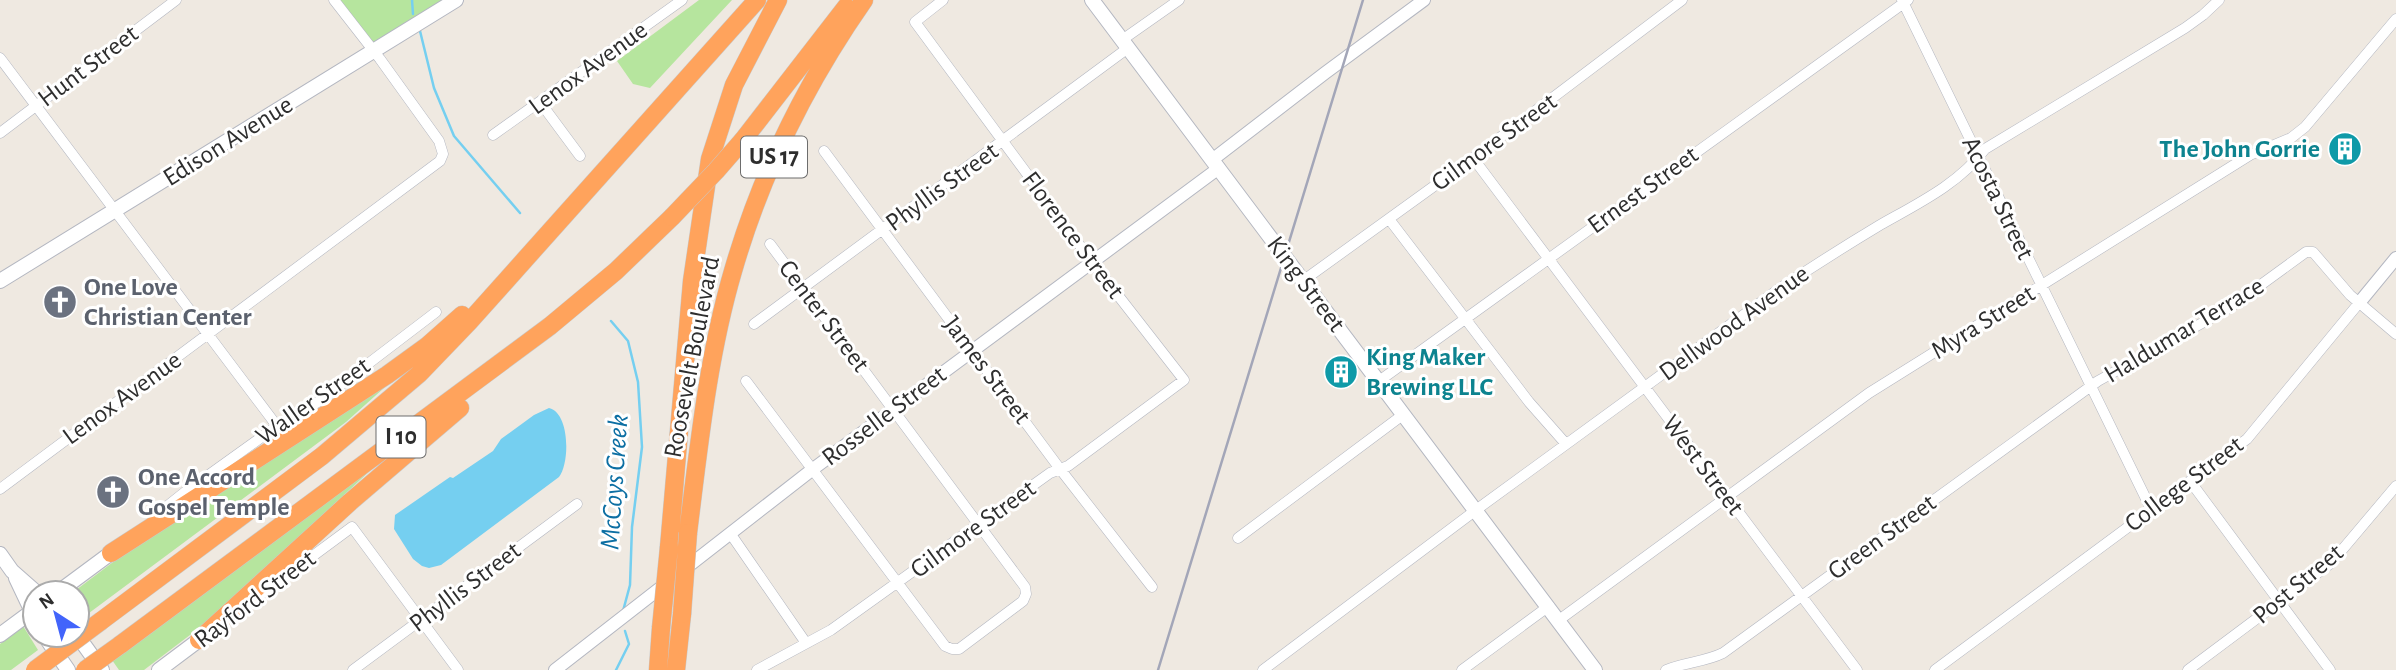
<svg xmlns="http://www.w3.org/2000/svg" width="2396" height="670" viewBox="0 0 2396 670" font-family="'Alegreya Sans',sans-serif">
<style>
.green{fill:#b6e59e}
.water{fill:#75cff0}
.lines{fill:none;stroke-linecap:round;stroke-linejoin:round}
.stream{stroke:#75cff0;stroke-width:2.5}
.minor-casing{stroke:#b4b7c1;stroke-width:11}
.tertiary-casing{stroke:#b4b7c1;stroke-width:14}
.secondary-casing{stroke:#b4b7c1;stroke-width:16}
.motorway-casing{stroke:#c9c9c9;stroke-width:19}
.minor{stroke:#fff;stroke-width:10}
.tertiary{stroke:#fff;stroke-width:12}
.secondary{stroke:#fff;stroke-width:14}
.motorway{stroke:#ffa35c;stroke-width:18}
.rail{stroke:#a3a6b8;stroke-width:2.5}
.motorway-bridge-casing{stroke:#c9c9c9;stroke-width:19;stroke-linecap:butt}
.motorway-bridge{stroke:#ffa35c;stroke-width:18}
.labels{text-anchor:middle;dominant-baseline:central;stroke-width:6;stroke-linejoin:round;paint-order:stroke}
.shield{fill:#fff;stroke:#6d6d6d;stroke-width:2}
.shield-label{font-size:24px;font-weight:bold;fill:#2e2e2e}
.street-label{font-size:26px;fill:#2e2e2e;stroke:#fff}
.culture-label{font-size:26px;font-weight:bold;fill:#0d838f;stroke:#fff;text-anchor:end}
.worship-label{font-size:26px;font-weight:bold;fill:#5b616d;stroke:#fff;text-anchor:start}
.water-label{font-size:28px;font-style:italic;fill:#0d6fa3;stroke:#fff}
</style>
<rect width="100%" height="100%" fill="#efe9e1"/>
<path class="green" d="M 338,0 L 444,0 L 372,44 Z
M 699,0 L 732,0 L 650,88 L 633,84 L 617,61 Z
M 413,362 L 346,422 L 81,619 L 77,613 L 77,593 L 72,593 L 149,535 Z
M 389,453 L 211,619 L 144,670 L 119,670 L 112,660 Z
M 23,626 L 38,650 L 11,670 L 0,670 L 0,644 Z"/>
<path class="water" d="M 549,408 C 570,413 570,463 559,477 L 441,565 L 429,568 L 422,566 L 413,559 L 394,529 L 395,515 L 450,477 L 453,478 L 493,451 L 501,439 L 534,415 Z"/>
<g class="lines">
<path class="stream" d="M 412,0 L 413,14
M 420,31 L 434,88 L 454,136 L 520,213
M 611,321 L 628,341 L 638,382 L 642,447 L 632,527 L 630,585 L 623,611
M 616,670 L 629,644 L 625,631"/>
<g class="minor-casing">
<path id="minor" d="M 1902,0 L 2151,509
M 1122,40 L 1179,0
M 0,58 L 277,426
M 540,102 L 580,156
M 0,133 L 176,0
M 493,135 L 682,0
M 824,151 L 1060,469 L 1152,587
M 1473,158 L 1857,670
M 1389,219 L 1529,402 L 1566,444
M 1304,280 L 1473,158 L 1682,0
M 754,324 L 1128,48
M 746,381 L 945,646 L 952,649 L 959,649 L 1023,601 L 1026,594 L 1025,587 L 770,244
M 1379,381 L 1908,0
M 2190,481 L 2330,670
M 0,489 L 440,161 L 443,154 L 439,141 L 380,59 L 334,0
M 156,515 L 185,492 L 277,426 L 318,402 L 436,312
M 730,533 L 806,643
M 1238,538 L 1404,414
M 256,598 L 352,527 L 458,670
M 1559,620 L 1869,393 L 2250,155 L 2291,138 L 2305,127 L 2396,19
M 353,670 L 577,504
M 757,670 L 831,630 L 1050,473 L 1068,466 L 1184,380 L 1092,262 L 915,22 L 943,0
M 1263,670 L 1476,510 L 1779,289 C 1812,267 1845,246 1880,225 C 1917,204 1959,184 1985,149 L 2185,28 L 2203,15 L 2219,0
M 1462,670 L 1549,606
M 1666,670 C 1685,662 1705,662 1723,653 L 2098,381 L 2229,308 L 2306,252 L 2313,252 L 2350,295 L 2396,334
M 1935,670 L 2247,439 L 2359,303
M 2188,670 L 2331,563 L 2396,486"/>
</g>
<g class="tertiary-casing">
<path id="tertiary" d="M 1212,160 L 1325,73 L 1424,0
M 2359,303 L 2396,258
M 555,670 L 813,469 L 1219,168"/>
</g>
<g class="secondary-casing">
<path id="secondary" d="M 1092,0 L 1595,670
M 0,281 L 456,0
M 0,554 L 12,571 L 37,593
M 16,578 L 35,618
M 57,593 L 111,553
M 0,635 L 35,609
M 44,635 L 68,670
M 77,635 L 102,670
M 159,670 L 199,640"/>
</g>
<g class="motorway-casing">
<path id="motorway" d="M 743,140 L 846,7
M 688,533 C 699,445 708,356 733,271 C 761,174 806,83 864,0
M 669,547 L 692,281 L 710,159 L 734,85 L 778,0
M 111,553 L 387,375 L 427,346 L 462,315
M 101,621 L 322,456 L 419,374 L 469,322 L 757,0
M 199,640 L 350,502 L 460,408
M 120,645 L 550,326 L 616,271 L 672,217
M 658,670 L 661,628
M 676,670 L 682,614"/>
</g>
<use href="#minor" class="minor"/>
<use href="#tertiary" class="tertiary"/>
<use href="#secondary" class="secondary"/>
<use href="#motorway" class="motorway"/>
<path class="rail" d="M 1158,670 L 1363,0"/>
<g class="motorway-bridge-casing">
<path id="motorway-bridge" d="M 672,217 L 716,171 L 743,140
M 682,614 L 688,533
M 661,628 L 669,547
M 35,670 L 101,621
M 85,670 L 120,645"/>
</g>
<use href="#motorway-bridge" class="motorway-bridge"/>
</g>
<defs>
<g id="building-disc" transform="scale(1.75)"><circle r="9.5" fill="#0f9aa8" stroke="#fff"/><path d="M-4-6H4V6H1V3H-1V6H-4ZM-2.5-4.3h1.7v1.8h-1.7ZM.8-4.3h1.7v1.8H.8ZM-2.5-1h1.7V.8h-1.7ZM.8-1h1.7V.8H.8Z" fill="#fff"/></g>
<g id="church-disc" transform="scale(1.75)"><circle r="9.5" fill="#6b7280" stroke="#fff"/><path d="M-1.2-6h2.4v3.5h3.3v2.4h-3.3V6h-2.4V-.1h-3.3v-2.4h3.3Z" fill="#fff"/></g>
</defs>
<g fill-rule="evenodd">
<use href="#building-disc" x="2345" y="149"/>
<use href="#church-disc" x="60" y="302"/>
<use href="#building-disc" x="1341" y="372"/>
<use href="#church-disc" x="113" y="492"/>
</g>
<g class="labels">
<g class="shield">
<rect x="741" y="136.5" width="66" height="41" rx="5"/>
<rect x="376.5" y="416.5" width="49" height="41" rx="5"/>
</g>
<g class="shield-label">
<text x="774" y="157">US 17</text>
<text x="401" y="437">I 10</text>
</g>
<g class="street-label">
<text transform="translate(88 66) rotate(-37)">Hunt Street</text>
<text transform="translate(588 68) rotate(-36)">Lenox Avenue</text>
<text transform="translate(228 141) rotate(-32)">Edison Avenue</text>
<text transform="translate(1494 142) rotate(-36)">Gilmore Street</text>
<text transform="translate(942 187) rotate(-36)">Phyllis Street</text>
<text transform="translate(1643 190) rotate(-36)">Ernest Street</text>
<text transform="translate(1998 198) rotate(64)">Acosta Street</text>
<text transform="translate(1073 235) rotate(53)">Florence Street</text>
<text transform="translate(1306 284) rotate(53)">King Street</text>
<text transform="translate(824 316) rotate(53)">Center Street</text>
<text transform="translate(1983 322) rotate(-32)">Myra Street</text>
<text transform="translate(1734 323) rotate(-36)">Dellwood Avenue</text>
<text transform="translate(2184 330) rotate(-31)">Haldumar Terrace</text>
<text transform="translate(692 357) rotate(-79)">Roosevelt Boulevard</text>
<text transform="translate(987 370) rotate(53)">James Street</text>
<text transform="translate(122 398) rotate(-36)">Lenox Avenue</text>
<text transform="translate(313 401) rotate(-35)">Waller Street</text>
<text transform="translate(884 416) rotate(-37)">Rosselle Street</text>
<text transform="translate(1703 465) rotate(53)">West Street</text>
<text transform="translate(2184 484) rotate(-37)">College Street</text>
<text transform="translate(973 529) rotate(-36)">Gilmore Street</text>
<text transform="translate(1882 537) rotate(-36)">Green Street</text>
<text transform="translate(2298 584) rotate(-40)">Post Street</text>
<text transform="translate(465 587) rotate(-37)">Phyllis Street</text>
<text transform="translate(255 599) rotate(-37)">Rayford Street</text>
</g>
<g class="culture-label">
<text x="2320" y="149">The John Gorrie</text>
<text x="1366" y="357" text-anchor="start">King Maker<tspan x="1366" dy="30">Brewing LLC</tspan></text>
</g>
<g class="worship-label">
<text x="84" y="287">One Love<tspan x="84" dy="30">Christian Center</tspan></text>
<text x="138" y="477">One Accord<tspan x="138" dy="30">Gospel Temple</tspan></text>
</g>
<g class="water-label">
<text transform="translate(615 482) rotate(-86)">McCoys Creek</text>
</g>
</g>
<g transform="translate(56 614) rotate(324)"><circle r="33" fill="#ffffff" stroke="#ababab" stroke-width="2"/>
<path d="M0-5L12 26L0 18L-12 26Z" fill="#4264fb"/>
<text y="-10" font-size="19" font-weight="bold" text-anchor="middle" fill="#2e2e2e">N</text>
</g>
</svg>
